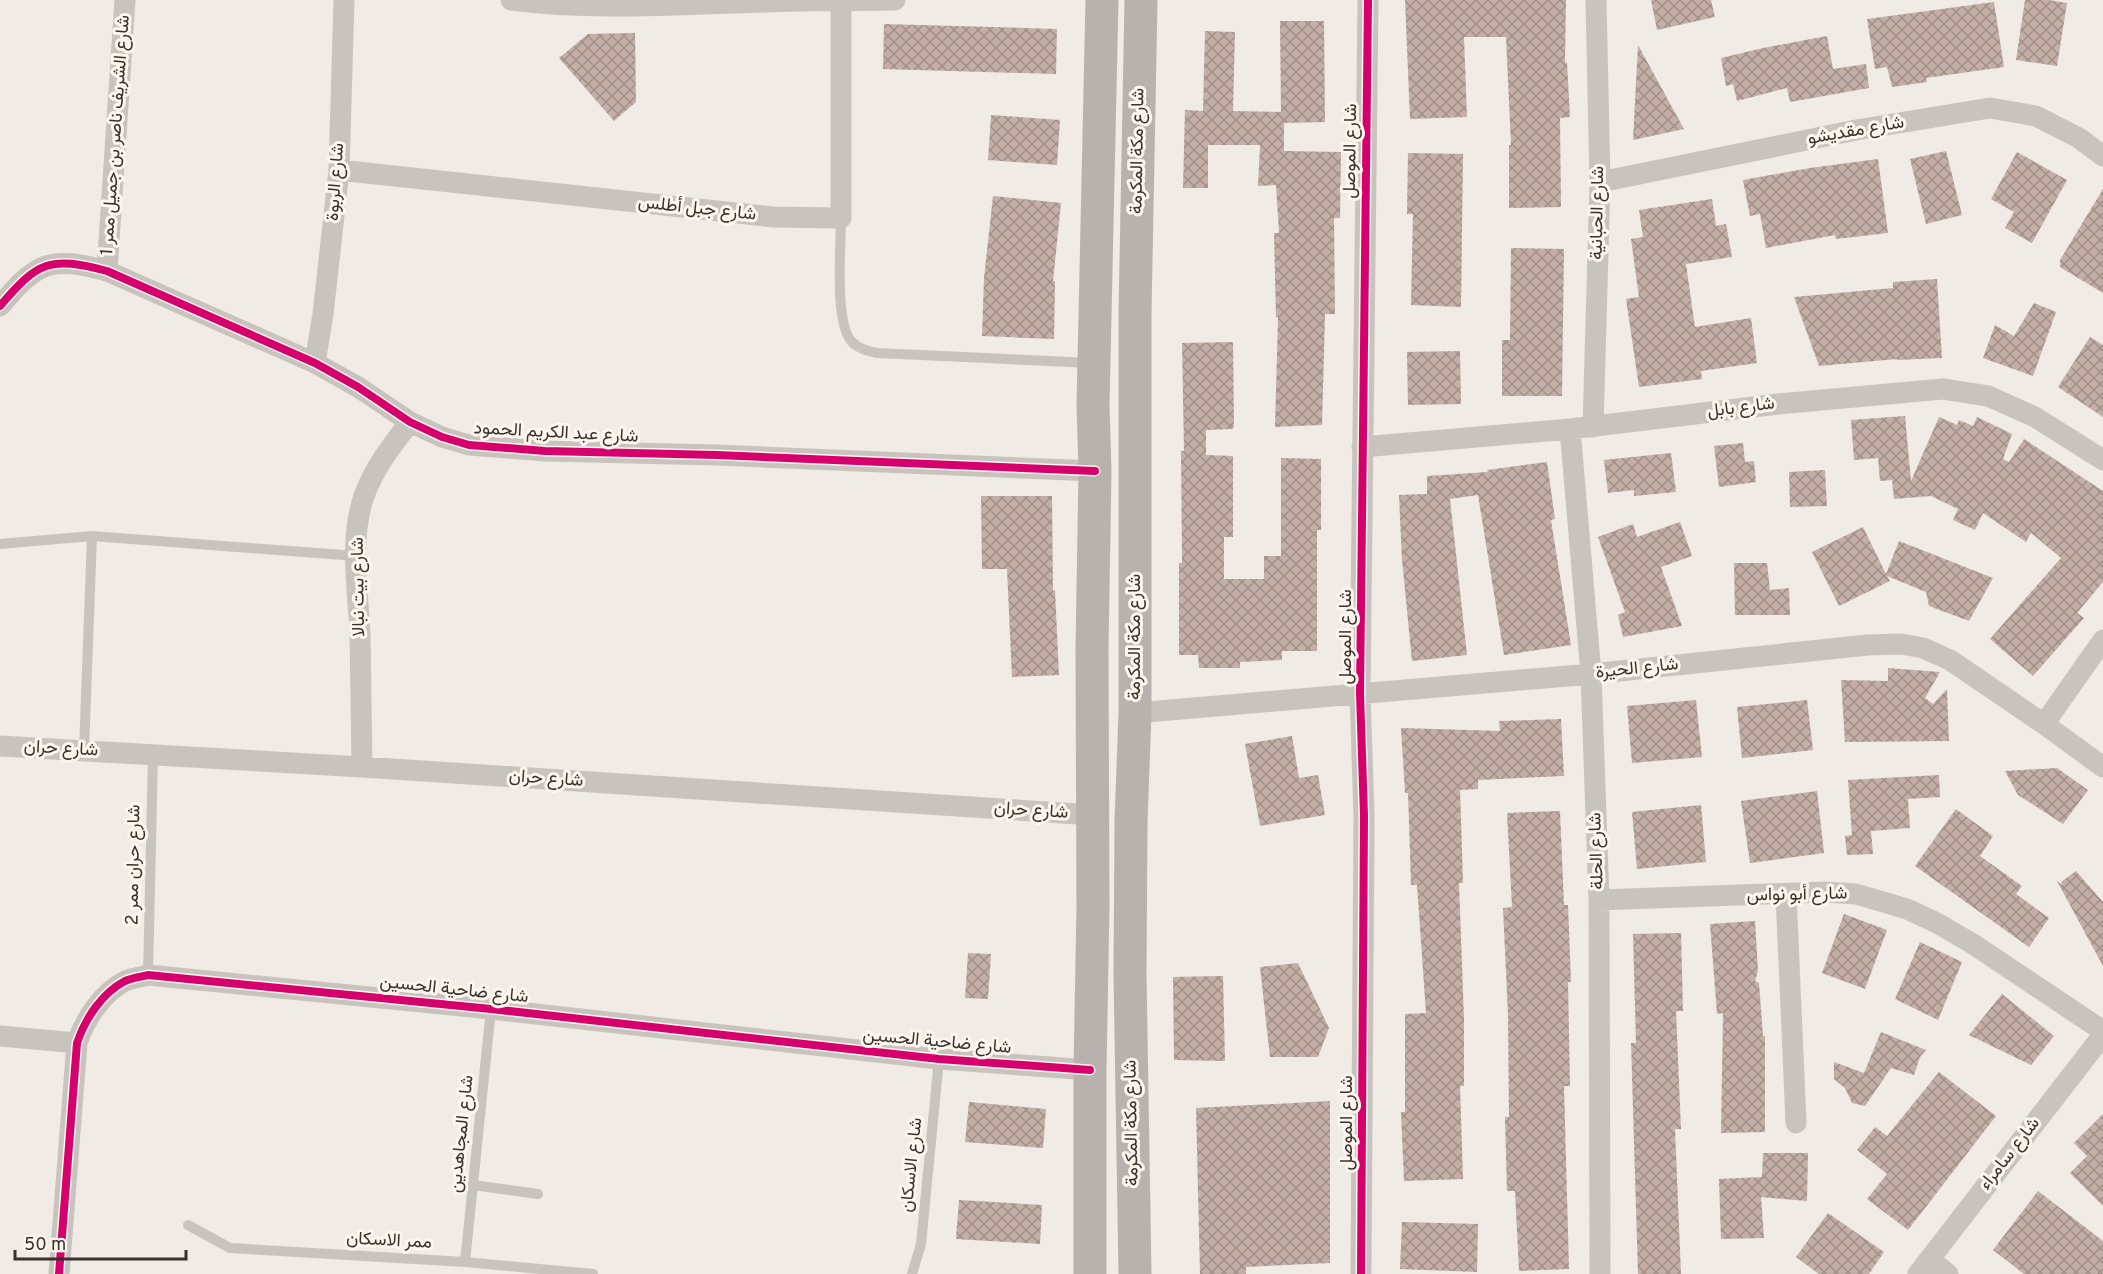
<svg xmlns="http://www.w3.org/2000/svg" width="2103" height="1274" viewBox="0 0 2103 1274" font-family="Overpass,Vazirmatn,sans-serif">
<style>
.building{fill:url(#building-cross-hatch)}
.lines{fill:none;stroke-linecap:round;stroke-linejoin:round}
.lane{stroke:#c9c3be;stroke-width:10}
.street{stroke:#c9c3be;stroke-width:21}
.primary{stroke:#b8b1ad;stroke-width:33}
.cycleway-casing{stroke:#fbf5ee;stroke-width:11}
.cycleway{stroke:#d6006c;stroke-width:8}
.labels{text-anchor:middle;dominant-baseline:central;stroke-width:6;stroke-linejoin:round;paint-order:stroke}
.street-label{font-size:18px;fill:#3b302b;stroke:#fbf5ee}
</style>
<defs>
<pattern id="building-cross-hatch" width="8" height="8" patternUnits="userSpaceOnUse" patternTransform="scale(1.5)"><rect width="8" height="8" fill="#c3afa7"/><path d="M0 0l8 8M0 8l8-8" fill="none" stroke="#a08f88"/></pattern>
</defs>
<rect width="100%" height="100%" fill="#f0ebe5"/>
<path class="building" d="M 1405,0 L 1566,0 L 1565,63 L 1567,62 L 1570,117 L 1560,118 L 1561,207 L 1509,208 L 1509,145 L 1511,145 L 1506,37 L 1464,37 L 1467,117 L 1410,119 Z
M 1651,0 L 1711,0 L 1715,17 L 1657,30 Z
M 2025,0 L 2049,0 L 2067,3 L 2057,66 L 2016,60 Z
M 1994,2 L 2004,67 L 1926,78 L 1927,82 L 1892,87 L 1887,67 L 1875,69 L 1867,19 Z
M 1280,21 L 1324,21 L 1325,122 L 1284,123 L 1284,151 L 1341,152 L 1340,218 L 1334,218 L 1335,314 L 1325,314 L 1322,425 L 1275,427 L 1278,317 L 1276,317 L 1274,233 L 1279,233 L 1276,185 L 1258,186 L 1260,145 L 1208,145 L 1208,188 L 1183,188 L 1185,110 L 1203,111 L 1205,31 L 1235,32 L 1233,111 L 1281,112 Z
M 884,24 L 1057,29 L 1056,74 L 883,69 Z
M 635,33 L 636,102 L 614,121 L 559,58 L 588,34 Z
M 1827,36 L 1833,69 L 1866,64 L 1869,88 L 1790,102 L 1787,88 L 1737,101 L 1733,84 L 1726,86 L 1721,58 L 1763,48 Z
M 1638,45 L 1684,129 L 1633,140 Z
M 991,115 L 1060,120 L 1057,165 L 988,160 Z
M 1946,151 L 1962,215 L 1926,224 L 1910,159 Z
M 2017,152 L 2067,180 L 2032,243 L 2005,228 L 2014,212 L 1991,199 Z
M 1408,153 L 1463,154 L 1461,307 L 1411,305 L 1413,214 L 1407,214 Z
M 1878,159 L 1888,233 L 1836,239 L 1835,235 L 1766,248 L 1760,214 L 1750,216 L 1743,180 L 1810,168 Z
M 2103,189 L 2103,293 L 2060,267 L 2060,260 Z
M 993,196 L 1061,203 L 1053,281 L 1055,281 L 1054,339 L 982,336 L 984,278 Z
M 1712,199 L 1716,226 L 1726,224 L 1732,257 L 1686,264 L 1695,327 L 1751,318 L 1757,363 L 1701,371 L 1702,379 L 1639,387 L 1626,299 L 1639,297 L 1631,239 L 1643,237 L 1639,210 Z
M 1511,248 L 1564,249 L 1562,396 L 1502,396 L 1502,340 L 1510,340 Z
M 1937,279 L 1942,358 L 1897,360 L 1897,359 L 1819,366 L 1794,297 L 1893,288 L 1893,282 Z
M 2034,303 L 2056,312 L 2033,376 L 1983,358 L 1995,325 L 2014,336 Z
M 2090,337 L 2103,345 L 2103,417 L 2058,387 Z
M 1233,342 L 1234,427 L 1232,429 L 1206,430 L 1206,455 L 1233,456 L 1233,537 L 1224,537 L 1224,579 L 1264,579 L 1264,556 L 1281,556 L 1281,458 L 1321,459 L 1321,530 L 1317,530 L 1317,651 L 1282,651 L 1282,660 L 1240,662 L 1240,668 L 1199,668 L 1198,655 L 1179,655 L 1179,563 L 1182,563 L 1181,451 L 1184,451 L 1182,343 Z
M 1460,351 L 1461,404 L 1408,405 L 1407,352 Z
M 1905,416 L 1911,481 L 1939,417 L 1957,425 L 1959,420 L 1973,426 L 1977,417 L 2012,434 L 2003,459 L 2009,462 L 2024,439 L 2103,491 L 2103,582 L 2077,613 L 2084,618 L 2033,676 L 1990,639 L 2061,558 L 2031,533 L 2026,542 L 1983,513 L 1975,530 L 1953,520 L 1958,509 L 1931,496 L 1894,499 L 1892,480 L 1880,481 L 1878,458 L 1854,460 L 1851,420 Z
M 1743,443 L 1745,462 L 1754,461 L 1756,482 L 1719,487 L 1714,446 Z
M 1671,453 L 1676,492 L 1634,496 L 1634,490 L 1608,493 L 1604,460 Z
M 1547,462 L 1555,519 L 1551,520 L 1571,645 L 1504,655 L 1478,495 L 1450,499 L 1467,655 L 1412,661 L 1402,560 L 1399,495 L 1427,494 L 1427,476 L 1488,472 L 1487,470 Z
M 1825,470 L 1827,506 L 1790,507 L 1789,472 Z
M 981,496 L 1052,496 L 1053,591 L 1055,590 L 1059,675 L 1012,677 L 1007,569 L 982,569 Z
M 1680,522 L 1692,556 L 1661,567 L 1682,626 L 1623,637 L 1618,615 L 1625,612 L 1598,537 L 1633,524 L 1637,537 Z
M 1863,527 L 1886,574 L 1899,541 L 1993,578 L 1969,621 L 1929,606 L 1926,592 L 1887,576 L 1890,581 L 1839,606 L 1812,552 Z
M 1734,563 L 1767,563 L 1770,590 L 1789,588 L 1790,615 L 1735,615 Z
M 1888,668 L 1940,672 L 1925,698 L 1933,704 L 1947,689 L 1949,741 L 1845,742 L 1841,680 L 1888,681 Z
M 1696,700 L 1702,757 L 1632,763 L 1627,706 Z
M 1807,700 L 1813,750 L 1742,758 L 1737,707 Z
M 1561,719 L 1564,776 L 1478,780 L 1478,789 L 1460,790 L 1463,883 L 1459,883 L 1464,1019 L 1464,1086 L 1460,1086 L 1463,1179 L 1404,1181 L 1401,1112 L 1405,1112 L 1405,1014 L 1426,1013 L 1417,885 L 1411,885 L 1408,793 L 1405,793 L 1401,728 L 1500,731 L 1499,721 Z
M 1292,736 L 1299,778 L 1318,775 L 1325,815 L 1260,826 L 1245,744 Z
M 2057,768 L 2088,790 L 2063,824 L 2018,795 L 2005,771 Z
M 1939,775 L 1940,797 L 1908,799 L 1910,828 L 1871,831 L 1873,854 L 1847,855 L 1845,836 L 1852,835 L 1848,780 Z
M 1817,791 L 1824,853 L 1750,863 L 1741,801 Z
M 1701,805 L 1706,862 L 1637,869 L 1632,812 Z
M 1956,809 L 1993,836 L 1980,856 L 2022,886 L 2016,894 L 2049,918 L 2029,947 L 1915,866 Z
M 1560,811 L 1564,905 L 1568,905 L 1571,982 L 1568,982 L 1570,1086 L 1564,1086 L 1569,1269 L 1519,1271 L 1515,1191 L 1507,1191 L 1505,1117 L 1509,1117 L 1508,1015 L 1503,908 L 1512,907 L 1507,813 Z
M 2076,871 L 2103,902 L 2103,966 L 2057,881 L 2062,885 L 2061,882 Z
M 1844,914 L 1887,930 L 1865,989 L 1822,973 Z
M 1755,921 L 1758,971 L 1755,981 L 1759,983 L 1763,1036 L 1765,1036 L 1765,1132 L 1721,1133 L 1723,1013 L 1717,1014 L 1710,924 Z
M 1681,933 L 1683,1011 L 1676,1011 L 1681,1129 L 1675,1129 L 1681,1274 L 1638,1274 L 1631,1043 L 1636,1043 L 1633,934 Z
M 1920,942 L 1962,962 L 1938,1020 L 1895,999 Z
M 968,953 L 991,954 L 988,999 L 965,998 Z
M 1298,963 L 1329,1028 L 1318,1057 L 1270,1057 L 1260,967 Z
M 1223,976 L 1225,1061 L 1174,1060 L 1173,977 Z
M 2002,994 L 2054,1036 L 2031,1065 L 1969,1035 Z
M 1881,1032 L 1926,1050 L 1920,1057 L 1914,1075 L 1891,1068 L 1865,1106 L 1852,1103 L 1845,1088 L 1834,1079 L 1834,1062 L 1864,1073 Z
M 1939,1072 L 1996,1116 L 1908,1230 L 1867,1199 L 1887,1174 L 1857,1150 L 1875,1127 L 1887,1136 Z
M 1330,1101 L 1330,1263 L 1246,1267 L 1246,1274 L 1200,1274 L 1196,1108 Z
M 969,1102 L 1046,1109 L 1043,1148 L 965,1142 Z
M 2103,1114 L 2103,1206 L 2070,1173 L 2087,1156 L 2074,1143 Z
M 1763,1153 L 1808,1153 L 1807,1201 L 1761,1197 L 1764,1238 L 1721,1239 L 1719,1179 L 1762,1177 Z
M 2038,1191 L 2103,1241 L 2103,1274 L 2024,1274 L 1993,1250 Z
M 959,1200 L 1042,1205 L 1040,1244 L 956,1239 Z
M 1828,1213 L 1884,1252 L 1869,1274 L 1819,1274 L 1796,1257 Z
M 1402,1222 L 1478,1224 L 1477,1272 L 1400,1269 Z"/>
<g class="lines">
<path class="lane" d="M 841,218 C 841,246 834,323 852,342 C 859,349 868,351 877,353 L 1091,363
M 0,544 L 92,536 L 356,556
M 84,750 L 92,536
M 148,975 L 153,755
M 473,1185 L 538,1194
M 188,1225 L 230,1248 L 465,1262 L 593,1274
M 465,1262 L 491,1009
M 912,1274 L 921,1244 L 939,1059"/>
<path class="street" d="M 511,0 C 596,11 682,4 767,2 C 809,0 852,1 895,0
M 339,170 L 773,217 L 841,218 L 841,1
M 1600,182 L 1856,130 L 1990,108 L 2036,116 L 2079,138 L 2103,156
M 107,271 L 125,0
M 0,306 C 38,261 50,256 107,271 L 315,363 L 358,387 L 410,422 L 442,437 L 469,445 L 545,451 L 717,455 L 1095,471
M 315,363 L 323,314 L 339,170 L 344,0
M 1593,427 L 1600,182 L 1596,0
M 1570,429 L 1591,674 L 1599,900 L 1600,1274
M 1362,447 L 1570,429 L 1778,404 L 1943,389 L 1988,396 L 2035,417 L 2103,460
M 1135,713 L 1591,674 L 1868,645 L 1901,644 L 1923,648 L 1950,660 L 2044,724 L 2103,767
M 2044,724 L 2103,640
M 0,746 L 362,767 L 1093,815
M 362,767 C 361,722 361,678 360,633 C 358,589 349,540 364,496 C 374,468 392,445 410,422
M 1786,894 L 1796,1123
M 1599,900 L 1824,892 L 1856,894 L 1907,909 L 1937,923 L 1973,944 L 2103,1031
M 0,1036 L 77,1043
M 1930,1259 L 1948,1274
M 59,1274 L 77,1043 C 85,1019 102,993 125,981 C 132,978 141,977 148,975 L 491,1009 L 939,1059 L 1090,1070
M 1361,1274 L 1364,816 L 1360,693 L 1368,0
M 1918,1274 L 2103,1035"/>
<path class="primary" d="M 1090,1274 L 1090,1070 L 1093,906 L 1092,649 L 1095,471 L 1093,406 L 1102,0
M 1135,1274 L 1130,974 L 1131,822 L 1135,713 L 1135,313 L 1141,0"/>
<g class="cycleway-casing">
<path id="cycleway" d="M 0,306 C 38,261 50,256 107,271 L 315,363 L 358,387 L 410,422 L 442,437 L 469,445 L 545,451 L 717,455 L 1095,471
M 59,1274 L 77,1043 C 85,1019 102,993 125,981 C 132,978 141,977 148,975 L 491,1009 L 939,1059 L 1090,1070
M 1361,1274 L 1364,816 L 1360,693 L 1368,0"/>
</g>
<use href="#cycleway" class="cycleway"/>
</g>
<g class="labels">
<g class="street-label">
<text transform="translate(1856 131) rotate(-10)">شارع مقديشو</text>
<text transform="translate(116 135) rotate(-86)">شارع الشريف ناصر بن جميل ممر 1</text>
<text transform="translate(1138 151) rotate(-89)">شارع مكة المكرمة</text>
<text transform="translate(1351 151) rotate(-89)">شارع الموصل</text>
<text transform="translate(336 182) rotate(-86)">شارع الربوة</text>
<text transform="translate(697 209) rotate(6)">شارع جبل أطلس</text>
<text transform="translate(1598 213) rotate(-89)">شارع الحبانية</text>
<text transform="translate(1741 408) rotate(-7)">شارع بابل</text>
<text transform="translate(556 433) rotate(3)">شارع عبد الكريم الحمود</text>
<text transform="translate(359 587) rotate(-91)">شارع بيت نبالا</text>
<text transform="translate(1135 637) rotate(-90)">شارع مكة المكرمة</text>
<text transform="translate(1346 637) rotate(-90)">شارع الموصل</text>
<text transform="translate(1637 669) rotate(-6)">شارع الحيرة</text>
<text transform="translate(61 749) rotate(3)">شارع حران</text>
<text transform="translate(546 779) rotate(4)">شارع حران</text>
<text transform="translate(1031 811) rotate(4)">شارع حران</text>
<text transform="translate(1597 851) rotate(-92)">شارع الحلة</text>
<text transform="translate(134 865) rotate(-89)">شارع حران ممر 2</text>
<text transform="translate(1797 895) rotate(-1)">شارع أبو نواس</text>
<text transform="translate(454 990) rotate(6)">شارع ضاحية الحسين</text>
<text transform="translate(937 1042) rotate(5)">شارع ضاحية الحسين</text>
<text transform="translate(1132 1123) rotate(-91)">شارع مكة المكرمة</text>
<text transform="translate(1347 1123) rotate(-90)">شارع الموصل</text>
<text transform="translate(462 1134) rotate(-84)">شارع المجاهدين</text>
<text transform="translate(2010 1154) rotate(-52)">شارع سامراء</text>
<text transform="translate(912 1165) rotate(-84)">شارع الاسكان</text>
<text transform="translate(389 1241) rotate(3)">ممر الاسكان</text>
</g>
</g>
<path d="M15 1250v9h171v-9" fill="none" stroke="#3b302b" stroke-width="3"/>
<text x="24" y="1250" font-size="18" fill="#3b302b" stroke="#fbf5ee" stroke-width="4.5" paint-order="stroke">50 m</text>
</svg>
